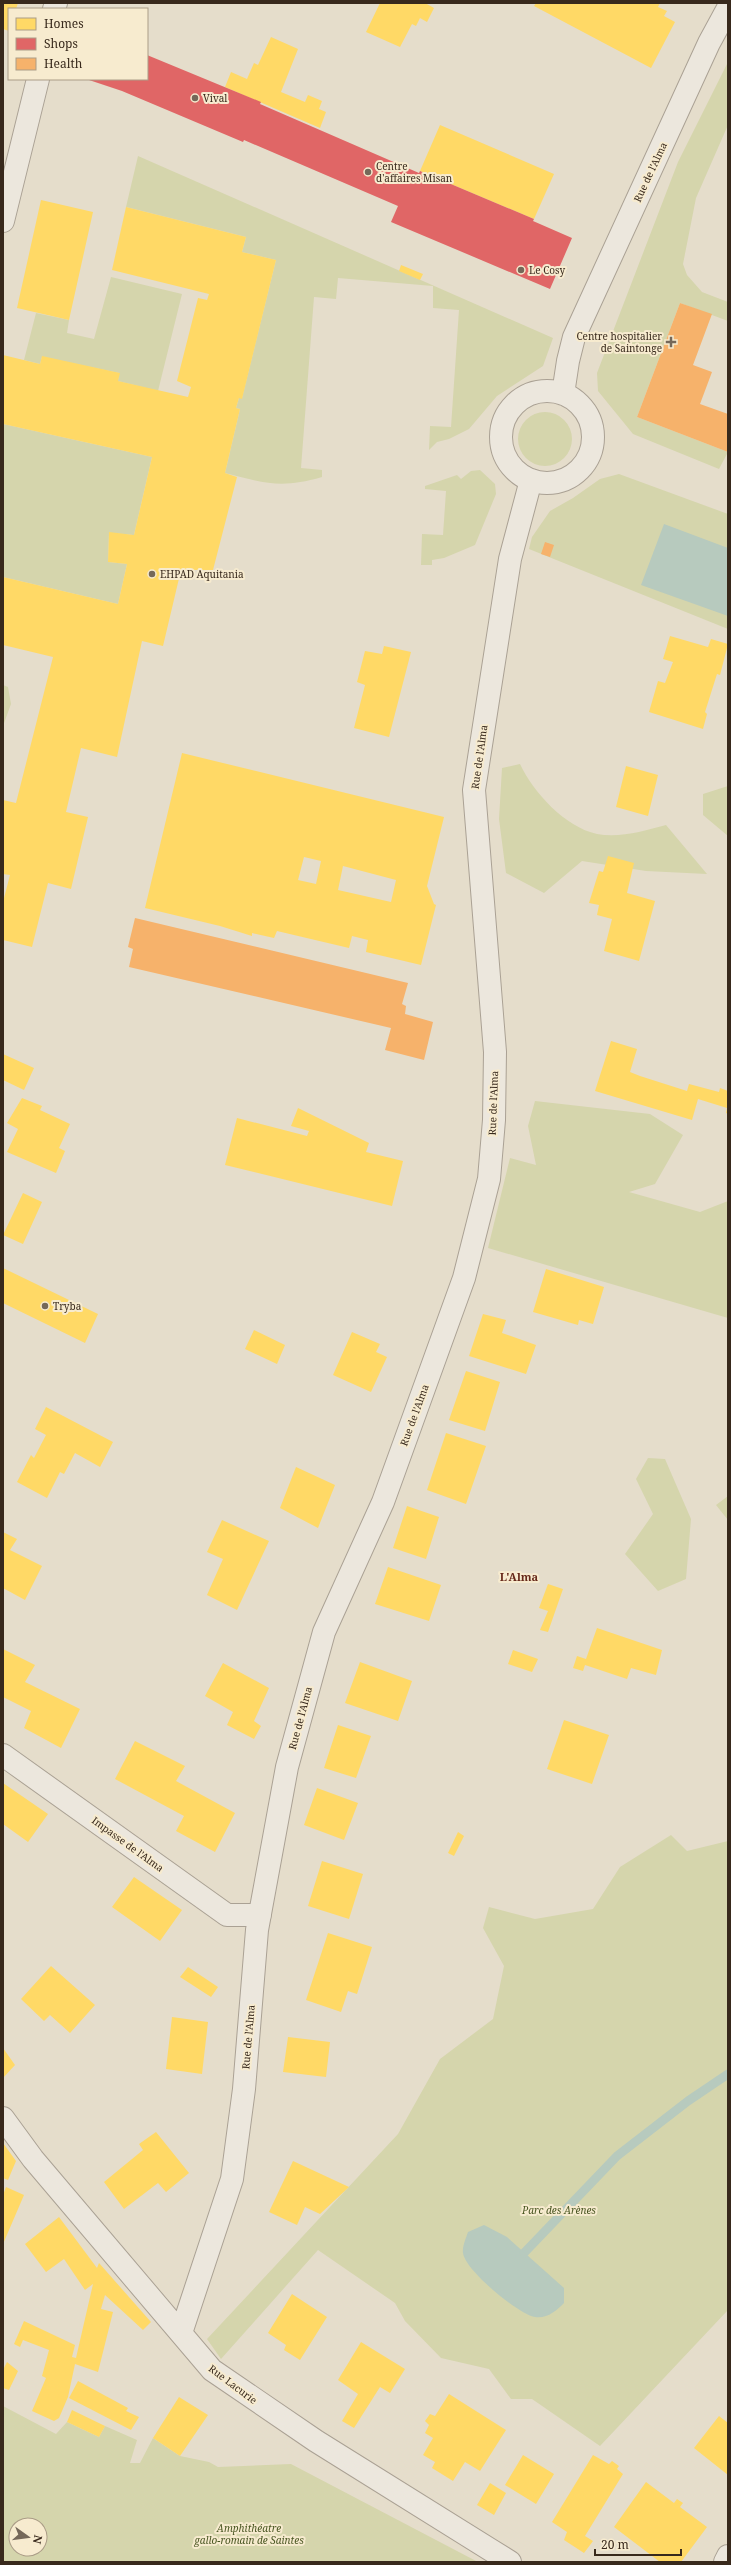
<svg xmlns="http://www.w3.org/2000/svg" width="731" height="2565" viewBox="0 0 731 2565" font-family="'Noto Serif',serif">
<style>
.green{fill:#d5d5ac;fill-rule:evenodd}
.water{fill:#b7cabe}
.homes{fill:#ffd966;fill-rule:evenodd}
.shops{fill:#e06666}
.health{fill:#f6b26b}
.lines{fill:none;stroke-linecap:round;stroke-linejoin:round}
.stream{stroke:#b7cabe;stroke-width:9}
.minor-casing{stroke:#aaa194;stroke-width:24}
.minor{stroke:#ece7dd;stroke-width:22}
.poi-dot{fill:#756859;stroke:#f7ebcf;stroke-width:1.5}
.labels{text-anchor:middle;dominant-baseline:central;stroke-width:4;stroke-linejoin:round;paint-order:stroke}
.poi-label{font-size:10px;fill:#38291c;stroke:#f7ebcf;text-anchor:start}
.street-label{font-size:10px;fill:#38291c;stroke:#f7ebcf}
.park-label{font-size:10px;font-style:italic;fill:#495622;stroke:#f7ebcf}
.neighbourhood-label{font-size:11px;font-weight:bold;fill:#67291a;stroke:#f7ebcf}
</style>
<rect width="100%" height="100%" fill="#e5ddcb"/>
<path class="green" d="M 728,62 L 728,125 L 696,198 L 683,264 L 687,275 L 702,292 L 728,302 L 728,321 L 680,303 L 637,417 L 728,452 L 719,469 L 633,434 L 598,391 L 597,373 L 678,162 Z
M 138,156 L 553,338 L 543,366 L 497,396 L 469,429 L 449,439 L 437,442 L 429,450 L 430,426 L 451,427 L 459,310 L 433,308 L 433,286 L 338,278 L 336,299 L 314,297 L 301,468 L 322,470 L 322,477 C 281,489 264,483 225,473 L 240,409 L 236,408 L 239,398 L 242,398 L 276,260 L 242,252 L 246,237 L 126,207 Z
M 111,277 L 182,294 L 158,391 L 118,381 L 119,373 L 42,357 L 40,364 L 24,360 L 36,313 L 69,320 L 67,333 L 94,339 Z
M518 439a27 27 0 1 1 54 0a27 27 0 1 1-54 0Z
M 3,424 L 152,457 L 134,535 L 109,533 L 108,562 L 127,564 L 118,604 L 3,577 Z
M 480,470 L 495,484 L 496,494 L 475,545 L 444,558 L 432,560 L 432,565 L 421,565 L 422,534 L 443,535 L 446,491 L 425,489 L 425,486 L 457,475 L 461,479 L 471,471 Z
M 619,474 L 728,514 L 728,629 L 529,549 L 532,537 L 550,511 L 573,498 L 600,479 Z
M 3,685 L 8,687 L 11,704 L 3,726 Z
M 520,764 C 533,792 565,827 597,834 C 620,838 644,831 666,825 L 707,874 L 646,871 L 582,861 L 544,893 L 506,873 L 499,819 L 502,768 Z
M 728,786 L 728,836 L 703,815 L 703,794 Z
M 535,1101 L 650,1114 L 683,1135 L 655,1184 L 629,1192 L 700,1212 L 728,1201 L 728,1318 L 488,1248 L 510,1158 L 536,1165 L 528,1126 Z
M 648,1458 L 665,1459 L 691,1519 L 686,1579 L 658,1591 L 625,1554 L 653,1514 L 636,1479 Z
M 728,1496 L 728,1520 L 716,1505 Z
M 671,1835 L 687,1851 L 728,1841 L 728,2310 L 600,2446 L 532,2399 L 511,2399 L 489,2369 L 441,2358 L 405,2321 L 395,2303 L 318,2250 L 221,2359 L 207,2339 L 398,2134 L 440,2059 L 493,2019 L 504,1966 L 483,1928 L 489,1907 L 535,1919 L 593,1909 L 620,1867 Z
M 3,2406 L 56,2434 L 67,2422 L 99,2437 L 105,2426 L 137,2440 L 130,2463 L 140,2463 L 153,2438 L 180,2456 L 209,2462 L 218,2467 L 291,2464 L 478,2562 L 3,2562 ZM 16,2525 L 40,2525 L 40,2549 L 16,2549 Z"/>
<path class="water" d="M 664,524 L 728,548 L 728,616 L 641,585 Z
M 484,2225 L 507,2237 L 564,2288 L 564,2303 C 556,2311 547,2319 535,2317 C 518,2314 465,2270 463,2253 C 462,2247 466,2238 468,2232 Z"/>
<path class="homes" d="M 3,3 L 18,3 L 16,9 L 9,9 L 9,31 L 3,29 Z
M 380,3 L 425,3 L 434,8 L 427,22 L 420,18 L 416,26 L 412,24 L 400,47 L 366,32 Z
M 536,3 L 660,3 L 658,7 L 667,11 L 664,16 L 675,22 L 651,68 L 534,6 Z
M 271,37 L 298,49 L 281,92 L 305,102 L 308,95 L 322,101 L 319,109 L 326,112 L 320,128 L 225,87 L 231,72 L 247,79 L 254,63 L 258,65 Z
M 440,125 L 554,174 L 534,219 L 420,171 Z
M 41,200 L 93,212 L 69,320 L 17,308 Z
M 126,207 L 246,237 L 242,252 L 276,260 L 242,399 L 239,398 L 236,408 L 240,409 L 225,473 L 237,477 L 213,570 L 181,570 L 163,646 L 142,641 L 117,757 L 81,748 L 66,812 L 88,817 L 71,889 L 48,883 L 32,947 L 3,940 L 3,902 L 10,875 L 3,874 L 3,800 L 16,803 L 53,657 L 3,645 L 3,577 L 118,604 L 127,564 L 108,562 L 109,532 L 134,535 L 152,457 L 3,424 L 3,355 L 40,364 L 42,356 L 120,373 L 118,381 L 188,397 L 191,387 L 177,381 L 198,298 L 207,300 L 209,294 L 112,270 Z
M 401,265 L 423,274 L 420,280 L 399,271 Z
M 670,636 L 708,647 L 711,639 L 728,644 L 720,675 L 717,674 L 705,712 L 707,714 L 703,729 L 649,712 L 658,681 L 665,683 L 673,662 L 663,659 Z
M 384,646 L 411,652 L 389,737 L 354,728 L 365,685 L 357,682 L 365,651 L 382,654 Z
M 182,753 L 444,817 L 427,886 L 434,904 L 436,905 L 421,965 L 366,952 L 368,940 L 352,936 L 349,948 L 277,931 L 274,938 L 252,933 L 252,936 L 220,926 L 145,908 ZM 304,857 L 321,861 L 316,884 L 298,880 ZM 343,866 L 396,880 L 391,902 L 338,890 Z
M 626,766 L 658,775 L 648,816 L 616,807 Z
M 608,856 L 634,863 L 627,893 L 655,901 L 639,961 L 604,951 L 612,919 L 597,915 L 599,905 L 589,903 L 599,871 L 603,872 Z
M 611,1041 L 637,1049 L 630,1072 L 640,1076 L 687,1091 L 689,1084 L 719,1092 L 720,1088 L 728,1091 L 728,1114 L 726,1113 L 727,1108 L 698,1099 L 692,1120 L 595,1091 Z
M 3,1054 L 34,1068 L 24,1090 L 3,1080 Z
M 22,1098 L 42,1106 L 40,1110 L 70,1124 L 59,1148 L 65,1151 L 56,1173 L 7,1152 L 18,1129 L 7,1123 Z
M 298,1108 L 369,1143 L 366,1152 L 403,1161 L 392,1206 L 225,1165 L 237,1118 L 307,1136 L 309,1131 L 291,1126 Z
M 23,1193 L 42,1202 L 23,1244 L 3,1235 Z
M 3,1268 L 98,1314 L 85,1343 L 3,1303 Z
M 546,1269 L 604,1287 L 593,1324 L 579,1320 L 578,1325 L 533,1312 Z
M 483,1314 L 506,1320 L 502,1333 L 536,1345 L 526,1374 L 469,1356 Z
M 254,1330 L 285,1345 L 277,1364 L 245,1349 Z
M 352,1332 L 380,1344 L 376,1352 L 387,1357 L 371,1392 L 333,1375 Z
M 466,1371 L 500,1382 L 485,1431 L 449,1420 Z
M 46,1407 L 113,1442 L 100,1467 L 75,1453 L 64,1474 L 60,1472 L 47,1498 L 17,1482 L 31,1455 L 34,1458 L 46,1435 L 35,1429 Z
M 446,1433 L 486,1446 L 466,1504 L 427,1490 Z
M 296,1467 L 335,1485 L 318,1528 L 280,1508 Z
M 407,1506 L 439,1517 L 426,1559 L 393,1548 Z
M 222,1520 L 269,1541 L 237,1610 L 207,1595 L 223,1559 L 207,1552 Z
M 3,1532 L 17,1539 L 10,1550 L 42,1566 L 25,1600 L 3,1588 Z
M 388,1567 L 441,1585 L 429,1621 L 375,1604 Z
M 548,1584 L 563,1589 L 548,1632 L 540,1630 L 548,1611 L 539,1608 Z
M 597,1628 L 662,1650 L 656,1675 L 631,1668 L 627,1679 L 585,1665 L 583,1671 L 573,1668 L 577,1656 L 586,1659 Z
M 3,1649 L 35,1665 L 25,1682 L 80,1709 L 61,1748 L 24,1728 L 31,1711 L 3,1697 Z
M 513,1650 L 538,1659 L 532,1672 L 508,1664 Z
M 360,1662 L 412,1681 L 398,1721 L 345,1703 Z
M 223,1663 L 269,1688 L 254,1721 L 261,1726 L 254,1739 L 227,1725 L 233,1712 L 205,1696 Z
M 564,1720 L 609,1735 L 592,1784 L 547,1769 Z
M 338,1725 L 371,1736 L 356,1778 L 324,1768 Z
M 135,1741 L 185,1766 L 176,1781 L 235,1813 L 215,1852 L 176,1831 L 184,1816 L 115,1779 Z
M 3,1783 L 48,1814 L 28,1842 L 3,1824 Z
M 317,1788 L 358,1803 L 344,1840 L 304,1825 Z
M 458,1832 L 464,1836 L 454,1856 L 448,1853 Z
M 322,1861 L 363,1874 L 349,1919 L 308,1906 Z
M 134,1877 L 182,1910 L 160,1941 L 112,1907 Z
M 328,1933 L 372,1947 L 357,1994 L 348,1991 L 341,2012 L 306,2000 Z
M 51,1966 L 95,2005 L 70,2033 L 50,2015 L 44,2021 L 21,1999 Z
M 188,1967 L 218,1987 L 211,1997 L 180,1977 Z
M 172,2017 L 208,2022 L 202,2074 L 166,2069 Z
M 288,2037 L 330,2042 L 326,2077 L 283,2072 Z
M 3,2048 L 15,2065 L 3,2078 Z
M 156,2132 L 189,2173 L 166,2192 L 158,2183 L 124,2209 L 104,2182 L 143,2150 L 139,2144 Z
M 3,2143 L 16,2161 L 8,2180 L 3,2178 Z
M 293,2161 L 349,2187 L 320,2214 L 305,2207 L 297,2225 L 269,2212 Z
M 6,2187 L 24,2195 L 3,2244 L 3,2195 Z
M 59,2217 L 97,2268 L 99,2263 L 151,2322 L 143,2330 L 105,2295 L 101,2309 L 113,2312 L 98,2372 L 75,2364 L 68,2397 L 59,2418 L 54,2421 L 32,2411 L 46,2378 L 42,2376 L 49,2350 L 23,2340 L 20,2347 L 14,2344 L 24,2321 L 75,2345 L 72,2357 L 76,2358 L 93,2284 L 85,2290 L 64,2259 L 46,2272 L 25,2244 Z
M 292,2294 L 327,2317 L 300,2360 L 284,2350 L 286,2345 L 268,2333 Z
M 361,2342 L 405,2369 L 390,2393 L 380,2387 L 354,2428 L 342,2421 L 358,2394 L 338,2380 Z
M 7,2362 L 18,2371 L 9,2390 L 3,2388 L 3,2370 Z
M 78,2381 L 128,2408 L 126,2411 L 139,2417 L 131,2430 L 69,2398 Z
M 449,2394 L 506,2430 L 480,2471 L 465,2462 L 453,2481 L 432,2468 L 435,2462 L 423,2455 L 433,2438 L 425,2433 L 429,2425 L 425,2421 L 430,2414 L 435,2416 Z
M 179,2397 L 208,2415 L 180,2456 L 153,2438 Z
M 72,2410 L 105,2426 L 99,2437 L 67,2422 Z
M 719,2416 L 728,2423 L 728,2475 L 694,2448 Z
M 523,2455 L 554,2474 L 536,2504 L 505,2485 Z
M 593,2455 L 609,2464 L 612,2461 L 619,2466 L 617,2469 L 623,2474 L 585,2536 L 593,2541 L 584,2553 L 564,2540 L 567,2532 L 552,2522 Z
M 646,2482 L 674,2503 L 677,2499 L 683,2503 L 680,2507 L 707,2527 L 681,2562 L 660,2562 L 614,2527 Z
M 490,2483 L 506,2493 L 494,2515 L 477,2505 Z"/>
<path class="shops" d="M 147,55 L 261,102 L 260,104 L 419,173 L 420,171 L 534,219 L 533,221 L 572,238 L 550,289 L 391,222 L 398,206 L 244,140 L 243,142 L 122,91 L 86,79 L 147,79 Z"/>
<path class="health" d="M 680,303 L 712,314 L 693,365 L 712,372 L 700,404 L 728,414 L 728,452 L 637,417 Z
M 545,542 L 554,545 L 550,557 L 541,554 Z
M 135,918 L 408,983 L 402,1004 L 406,1006 L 405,1014 L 433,1022 L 424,1060 L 385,1050 L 391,1028 L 129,967 L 133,949 L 128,947 Z"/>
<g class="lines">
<path class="stream" d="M 524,2253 L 617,2156 L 688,2101 L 728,2074"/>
<g class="minor-casing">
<path id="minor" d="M 54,9 L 56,3
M 3,221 L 38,79
M501 437a46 46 0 1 1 92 0a46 46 0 1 1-92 0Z
M 563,394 L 568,361 L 574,337 L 709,43 L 728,8
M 3,1755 L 227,1915 L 260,1915
M 3,2118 L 33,2159 L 212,2370 L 316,2441 L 510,2562
M 181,2333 L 232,2179 L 244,2089 L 257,1930 L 287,1767 L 324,1632 L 383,1502 L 464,1278 L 489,1179 L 494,1120 L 495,1052 L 474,790 L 510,559 L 531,480
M 725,2562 L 728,2556"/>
</g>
<use href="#minor" class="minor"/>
</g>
<g class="poi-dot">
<circle cx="195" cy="98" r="4"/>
<circle cx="368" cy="172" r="4"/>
<circle cx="521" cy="270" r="4"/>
<path d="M669 336h4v4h4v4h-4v4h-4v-4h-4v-4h4z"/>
<circle cx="152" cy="574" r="4"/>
<circle cx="45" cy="1306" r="4"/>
</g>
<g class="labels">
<g class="poi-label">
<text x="203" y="98">Vival</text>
<text x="376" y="166">Centre<tspan x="376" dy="12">d'affaires Misan</tspan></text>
<text x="529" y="270">Le Cosy</text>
<text x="662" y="336" text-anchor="end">Centre hospitalier<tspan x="662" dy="12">de Saintonge</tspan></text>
<text x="160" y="574">EHPAD Aquitania</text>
<text x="53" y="1306">Tryba</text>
</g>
<g class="street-label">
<text transform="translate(650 172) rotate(-65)">Rue de l'Alma</text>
<text transform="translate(479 757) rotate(-82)">Rue de l'Alma</text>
<text transform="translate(493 1103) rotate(-88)">Rue de l'Alma</text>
<text transform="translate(414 1415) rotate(-70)">Rue de l'Alma</text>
<text transform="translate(300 1718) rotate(-75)">Rue de l'Alma</text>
<text transform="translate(128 1844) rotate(36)">Impasse de l'Alma</text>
<text transform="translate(248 2037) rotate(-85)">Rue de l'Alma</text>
<text transform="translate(233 2384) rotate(37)">Rue Lacurie</text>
</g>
<g class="park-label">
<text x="559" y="2210">Parc des Arènes</text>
<text x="249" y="2528">Amphithéatre<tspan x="249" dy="12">gallo-romain de Saintes</tspan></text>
</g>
<g class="neighbourhood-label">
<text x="519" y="1576">L'Alma</text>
</g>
</g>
<rect width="731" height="2565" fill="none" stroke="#38291c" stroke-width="8"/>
<rect x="8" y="8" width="140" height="72" fill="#f7ebcf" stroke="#ab9d87"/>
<rect x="16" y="18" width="20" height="12" fill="#ffd966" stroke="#ab9d87"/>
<text x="44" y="28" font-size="12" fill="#38291c">Homes</text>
<rect x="16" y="38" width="20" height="12" fill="#e06666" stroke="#ab9d87"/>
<text x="44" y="48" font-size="12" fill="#38291c">Shops</text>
<rect x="16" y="58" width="20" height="12" fill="#f6b26b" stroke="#ab9d87"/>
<text x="44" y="68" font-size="12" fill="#38291c">Health</text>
<g transform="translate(28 2537) rotate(104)"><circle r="19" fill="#f7ebcf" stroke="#ab9d87"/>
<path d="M0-3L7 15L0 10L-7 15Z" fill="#756859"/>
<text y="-6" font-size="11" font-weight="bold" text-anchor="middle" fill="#38291c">N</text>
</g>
<path d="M595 2549v6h86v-6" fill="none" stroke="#38291c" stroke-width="2"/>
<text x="601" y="2549" font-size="12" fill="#38291c" stroke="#f7ebcf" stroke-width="3" paint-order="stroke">20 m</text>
</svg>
